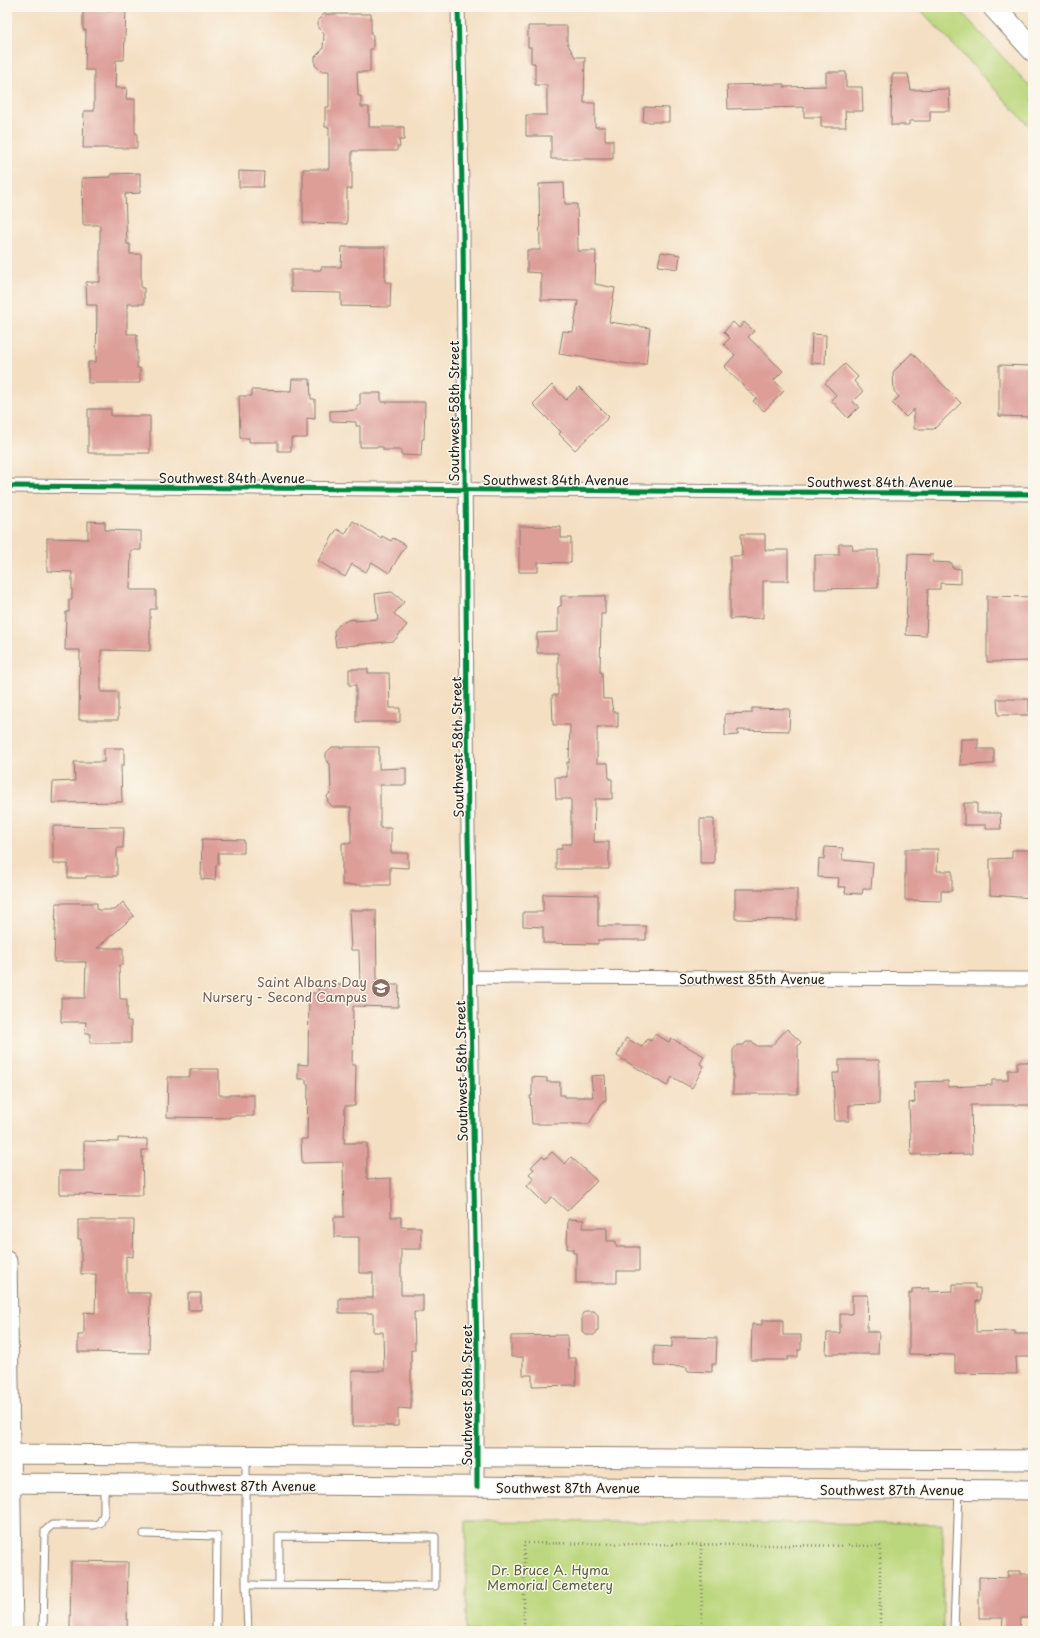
<svg xmlns="http://www.w3.org/2000/svg" width="1040" height="1638" viewBox="0 0 1040 1638" font-family="'Playpen Sans',sans-serif">
<style>
.green{fill:#bbd77d;stroke:#6c7a4c}
.building{fill:#dd9e98}
.lines{fill:none;stroke-linecap:round;stroke-linejoin:round}
.service-casing{stroke:#887e70;stroke-width:9}
.minor-casing{stroke:#887e70;stroke-width:15}
.secondary-casing{stroke:#887e70;stroke-width:21}
.motorway-casing{stroke:#887e70;stroke-width:24}
.path{stroke:#887e70;stroke-width:2.5;stroke-dasharray:1 3;stroke-linecap:butt}
.service{stroke:#fff;stroke-width:7}
.minor{stroke:#fff;stroke-width:13}
.secondary{stroke:#fff;stroke-width:19}
.motorway{stroke:#fff;stroke-width:22}
.cycleway-casing{stroke:#fbf7ec;stroke-width:8}
.cycleway{stroke:#00873e;stroke-width:5}
.labels{text-anchor:middle;dominant-baseline:central;stroke-width:3;stroke-linejoin:round;paint-order:stroke}
.street-label{font-size:13px;fill:#1c1c1c;stroke:#fbf7ec}
.education-label{font-size:13px;fill:#785e54;stroke:#fbf7ec;text-anchor:end}
.park-label{font-size:13px;fill:#545d3e;stroke:#fbf7ec}
</style>
<rect width="100%" height="100%" fill="#fbf7ec"/>
<filter id="ink" filterUnits="userSpaceOnUse"><feTurbulence type="fractalNoise" baseFrequency=".025" numOctaves="2"/><feDisplacementMap in="SourceGraphic" scale="8" xChannelSelector="R" yChannelSelector="G"/><feConvolveMatrix kernelMatrix="1 2 1 2 8 2 1 2 1" color-interpolation-filters="sRGB"/></filter>
<filter id="wash" filterUnits="userSpaceOnUse"><feTurbulence type="fractalNoise" baseFrequency=".012" numOctaves="4" result="noise"/><feDisplacementMap in="SourceGraphic" scale="16" xChannelSelector="R" yChannelSelector="G"/><feGaussianBlur stdDeviation="0.9" result="paint"/><feColorMatrix in="noise" values="0 0 0 0 0 0 0 0 0 0 0 0 0 0 0 0 0 1.4 0 .05"/><feComposite in="paint" operator="in"/></filter>
<g filter="url(#wash)">
<rect width="100%" height="100%" fill="#f4dfc3"/>
<path class="green" d="M 918,7 L 957,7 L 1033,90 L 1033,130 Z
M 466,1521 L 943,1524 L 943,1631 L 466,1631 Z"/>
<g id="blocks">
<path class="building" d="M 83,10 L 126,10 L 124,60 L 116,60 L 115,88 L 127,88 L 126,99 L 135,99 L 135,133 L 137,133 L 137,148 L 83,148 L 84,111 L 94,111 L 94,70 L 85,70 L 86,30 L 83,30 Z
M 324,14 L 371,14 L 371,35 L 373,35 L 373,49 L 370,49 L 370,72 L 357,72 L 358,96 L 361,96 L 361,107 L 369,107 L 369,127 L 404,127 L 404,140 L 399,140 L 400,147 L 397,147 L 397,151 L 352,151 L 352,189 L 347,189 L 347,224 L 303,223 L 303,169 L 329,169 L 329,127 L 325,127 L 325,107 L 329,107 L 329,71 L 321,71 L 315,65 L 315,57 L 323,49 L 324,34 L 318,28 L 318,20 Z
M 528,26 L 567,26 L 567,43 L 575,57 L 585,57 L 584,103 L 595,103 L 595,127 L 605,127 L 605,140 L 613,140 L 613,159 L 551,159 L 551,136 L 526,136 L 526,115 L 547,115 L 547,85 L 535,85 L 535,63 L 531,63 L 531,47 L 528,47 Z
M 826,72 L 846,72 L 846,87 L 862,87 L 863,111 L 845,111 L 846,127 L 821,127 L 821,117 L 804,117 L 804,107 L 728,109 L 727,85 L 784,84 L 784,87 L 826,86 Z
M 892,74 L 908,74 L 911,90 L 949,89 L 950,111 L 930,111 L 930,121 L 909,121 L 909,125 L 891,125 Z
M 644,107 L 669,108 L 669,122 L 643,122 Z
M 239,171 L 264,172 L 263,187 L 239,187 Z
M 140,173 L 140,193 L 125,194 L 127,244 L 130,244 L 130,254 L 141,254 L 141,288 L 144,288 L 144,304 L 127,304 L 127,334 L 137,334 L 137,368 L 140,368 L 140,383 L 88,383 L 88,362 L 96,362 L 97,305 L 87,305 L 86,282 L 100,282 L 100,225 L 83,225 L 82,178 L 111,177 L 111,174 Z
M 564,183 L 565,204 L 577,204 L 578,251 L 596,251 L 595,284 L 615,288 L 609,322 L 650,328 L 646,364 L 629,364 L 559,354 L 563,331 L 573,332 L 578,301 L 541,300 L 541,273 L 527,272 L 527,250 L 540,250 L 539,184 Z
M 342,247 L 385,247 L 385,282 L 391,282 L 390,307 L 341,306 L 341,293 L 291,292 L 291,270 L 321,270 L 321,267 L 341,267 Z
M 661,252 L 680,255 L 678,269 L 658,266 Z
M 733,322 L 739,328 L 744,322 L 754,331 L 748,337 L 783,371 L 774,380 L 784,391 L 764,411 L 753,401 L 756,398 L 724,367 L 735,355 L 724,344 L 730,338 L 724,332 Z
M 812,334 L 826,335 L 825,364 L 811,363 Z
M 912,353 L 961,403 L 934,429 L 914,429 L 914,409 L 906,417 L 892,403 L 899,397 L 894,391 L 893,372 Z
M 845,364 L 858,377 L 854,381 L 863,392 L 853,402 L 859,407 L 848,418 L 831,400 L 836,395 L 825,383 Z
M 999,365 L 1033,366 L 1033,417 L 999,416 Z
M 292,379 L 310,379 L 311,399 L 315,399 L 315,419 L 307,418 L 307,438 L 291,438 L 291,451 L 278,451 L 278,442 L 249,442 L 249,438 L 240,438 L 239,396 L 252,396 L 252,390 L 291,391 Z
M 552,385 L 566,400 L 579,387 L 609,417 L 575,450 L 559,434 L 561,432 L 533,404 Z
M 360,393 L 381,393 L 381,402 L 425,402 L 424,439 L 422,439 L 421,456 L 401,455 L 401,450 L 383,450 L 383,447 L 360,447 L 360,426 L 356,426 L 356,422 L 330,421 L 330,411 L 357,410 L 357,405 L 360,405 Z
M 88,409 L 111,409 L 111,416 L 150,416 L 150,453 L 88,453 Z
M 88,521 L 105,522 L 105,530 L 141,531 L 141,550 L 131,550 L 130,590 L 156,590 L 156,609 L 150,609 L 150,651 L 101,650 L 101,692 L 118,692 L 118,720 L 79,720 L 80,650 L 65,650 L 66,612 L 69,612 L 69,600 L 72,600 L 72,572 L 47,571 L 47,538 L 88,539 Z
M 353,521 L 381,538 L 382,536 L 391,541 L 393,538 L 406,545 L 389,573 L 372,562 L 366,572 L 352,564 L 345,577 L 318,561 L 337,529 L 345,534 Z
M 519,526 L 561,527 L 561,538 L 571,538 L 571,563 L 538,562 L 538,572 L 519,572 Z
M 741,534 L 765,534 L 765,550 L 788,550 L 788,581 L 763,581 L 763,618 L 730,619 L 730,556 L 742,556 Z
M 839,544 L 852,544 L 853,550 L 878,550 L 878,588 L 815,589 L 815,555 L 839,555 Z
M 908,554 L 933,555 L 932,562 L 952,563 L 952,568 L 961,569 L 961,584 L 940,583 L 940,589 L 928,589 L 926,636 L 906,635 Z
M 392,592 L 404,602 L 394,614 L 407,625 L 394,641 L 336,647 L 334,631 L 340,624 L 348,620 L 355,619 L 355,621 L 378,619 L 375,594 Z
M 561,596 L 605,596 L 605,614 L 601,614 L 600,672 L 602,672 L 603,699 L 611,699 L 613,712 L 618,712 L 618,727 L 597,727 L 597,763 L 608,763 L 609,779 L 612,779 L 612,799 L 595,799 L 594,842 L 609,842 L 609,869 L 556,869 L 556,849 L 562,849 L 562,844 L 571,844 L 571,799 L 556,799 L 555,777 L 567,777 L 567,762 L 569,763 L 570,725 L 553,725 L 552,695 L 558,695 L 558,653 L 537,653 L 537,633 L 558,632 L 558,607 L 561,606 Z
M 987,596 L 1033,597 L 1033,661 L 987,662 Z
M 349,669 L 368,669 L 368,673 L 389,673 L 390,708 L 400,708 L 400,722 L 356,722 L 356,685 L 349,685 Z
M 997,699 L 1029,699 L 1029,715 L 998,715 Z
M 752,708 L 790,709 L 789,731 L 738,730 L 738,735 L 725,736 L 725,714 L 752,713 Z
M 961,739 L 978,739 L 978,749 L 994,749 L 994,764 L 960,765 Z
M 332,747 L 379,747 L 379,769 L 406,768 L 406,785 L 380,785 L 380,828 L 391,828 L 391,853 L 408,853 L 408,868 L 390,867 L 390,885 L 342,885 L 342,843 L 351,843 L 351,807 L 333,807 L 328,802 L 327,796 L 331,792 L 330,764 L 326,760 L 326,753 Z
M 104,748 L 124,748 L 124,765 L 121,765 L 122,802 L 52,803 L 53,782 L 75,781 L 74,762 L 104,762 Z
M 964,803 L 977,803 L 977,813 L 1000,813 L 1001,829 L 986,829 L 986,825 L 964,825 Z
M 700,819 L 714,819 L 714,863 L 700,863 Z
M 53,826 L 124,827 L 123,848 L 117,848 L 117,876 L 86,876 L 86,878 L 68,878 L 68,864 L 53,864 Z
M 202,839 L 244,840 L 244,853 L 218,853 L 218,865 L 216,865 L 215,880 L 201,879 Z
M 825,847 L 843,848 L 842,860 L 873,863 L 871,889 L 863,889 L 862,894 L 845,893 L 846,887 L 838,887 L 839,878 L 818,877 L 819,858 L 824,859 Z
M 905,849 L 938,849 L 937,871 L 952,871 L 952,891 L 941,891 L 941,901 L 905,900 Z
M 1012,850 L 1033,850 L 1033,898 L 990,895 L 990,859 L 1012,858 Z
M 735,889 L 797,889 L 797,920 L 735,919 Z
M 543,894 L 598,895 L 598,926 L 646,926 L 646,940 L 598,940 L 598,944 L 543,943 L 543,927 L 523,926 L 523,912 L 543,912 Z
M 123,902 L 134,916 L 97,948 L 123,948 L 123,965 L 119,965 L 120,999 L 127,999 L 127,1021 L 131,1021 L 131,1043 L 90,1043 L 90,1033 L 85,1033 L 86,1022 L 61,1022 L 61,998 L 85,998 L 86,962 L 54,962 L 56,903 L 97,903 L 97,910 L 115,910 Z
M 349,910 L 376,910 L 377,982 L 380,982 L 380,985 L 399,985 L 398,1007 L 353,1006 L 352,1065 L 356,1065 L 355,1106 L 345,1106 L 344,1143 L 367,1143 L 367,1179 L 391,1178 L 391,1217 L 401,1217 L 401,1227 L 421,1227 L 421,1249 L 401,1249 L 401,1295 L 423,1295 L 423,1312 L 414,1312 L 415,1350 L 411,1350 L 411,1409 L 398,1408 L 398,1426 L 352,1426 L 352,1371 L 384,1371 L 383,1332 L 373,1332 L 373,1313 L 339,1313 L 339,1298 L 373,1298 L 373,1273 L 359,1273 L 359,1237 L 334,1237 L 334,1217 L 344,1217 L 343,1162 L 302,1163 L 301,1139 L 307,1139 L 308,1084 L 306,1084 L 306,1079 L 298,1079 L 298,1064 L 308,1065 L 309,993 L 318,993 L 318,985 L 360,985 L 359,950 L 351,950 Z
M 787,1029 L 801,1042 L 798,1046 L 798,1094 L 733,1094 L 733,1050 L 737,1045 L 744,1045 L 746,1042 L 752,1042 L 757,1046 L 771,1046 Z
M 655,1034 L 669,1042 L 671,1038 L 704,1056 L 700,1064 L 704,1066 L 692,1088 L 672,1077 L 667,1086 L 617,1056 L 626,1038 L 642,1047 L 647,1039 L 651,1041 Z
M 839,1060 L 879,1060 L 879,1104 L 849,1105 L 849,1121 L 835,1121 L 833,1073 L 839,1073 Z
M 1017,1062 L 1031,1062 L 1030,1085 L 1033,1085 L 1033,1105 L 971,1105 L 972,1154 L 911,1155 L 909,1103 L 915,1102 L 914,1082 L 948,1081 L 948,1087 L 992,1085 L 992,1080 L 1008,1080 L 1008,1070 L 1017,1070 Z
M 190,1069 L 219,1069 L 219,1095 L 254,1095 L 254,1116 L 230,1116 L 230,1118 L 167,1117 L 168,1077 L 190,1077 Z
M 605,1075 L 606,1100 L 603,1101 L 589,1124 L 532,1124 L 530,1096 L 532,1096 L 532,1077 L 547,1078 L 547,1082 L 560,1082 L 560,1095 L 565,1095 L 565,1097 L 593,1097 L 591,1076 Z
M 118,1138 L 147,1139 L 147,1150 L 142,1150 L 143,1195 L 59,1194 L 59,1171 L 84,1171 L 84,1141 L 118,1142 Z
M 552,1152 L 565,1164 L 571,1157 L 597,1181 L 567,1211 L 552,1197 L 545,1204 L 527,1186 L 534,1178 L 529,1174 L 534,1169 L 531,1167 L 542,1156 L 545,1159 Z
M 568,1219 L 584,1220 L 583,1228 L 607,1228 L 607,1241 L 616,1241 L 616,1247 L 639,1247 L 639,1271 L 617,1271 L 617,1283 L 576,1283 L 576,1253 L 573,1253 L 573,1249 L 567,1249 Z
M 78,1220 L 134,1220 L 133,1257 L 126,1256 L 126,1293 L 150,1293 L 149,1353 L 78,1352 L 78,1335 L 84,1335 L 84,1312 L 95,1313 L 96,1274 L 81,1274 L 81,1239 L 78,1239 Z
M 953,1284 L 975,1284 L 975,1288 L 980,1288 L 980,1301 L 976,1301 L 976,1332 L 1015,1331 L 1015,1334 L 1033,1334 L 1033,1357 L 1016,1357 L 1017,1374 L 955,1373 L 955,1355 L 909,1354 L 909,1293 L 912,1293 L 912,1289 L 929,1288 L 929,1292 L 953,1291 Z
M 188,1293 L 201,1293 L 201,1310 L 188,1310 Z
M 852,1295 L 868,1295 L 867,1332 L 879,1332 L 878,1354 L 826,1354 L 827,1333 L 840,1333 L 840,1314 L 852,1314 Z
M 586,1311 L 594,1311 L 598,1315 L 598,1331 L 594,1335 L 586,1335 L 582,1331 L 582,1314 Z
M 762,1320 L 783,1320 L 783,1335 L 801,1335 L 801,1350 L 798,1350 L 798,1357 L 788,1357 L 788,1360 L 751,1360 L 752,1324 L 762,1325 Z
M 567,1335 L 568,1358 L 576,1358 L 576,1385 L 532,1386 L 532,1375 L 523,1375 L 523,1357 L 511,1357 L 511,1336 Z
M 672,1337 L 717,1338 L 716,1364 L 712,1364 L 712,1372 L 687,1371 L 687,1367 L 654,1366 L 654,1346 L 672,1347 Z
M 71,1561 L 128,1562 L 127,1631 L 70,1631 Z
M 1008,1571 L 1021,1571 L 1021,1574 L 1033,1574 L 1033,1618 L 1020,1618 L 1019,1631 L 1002,1630 L 1003,1618 L 979,1618 L 979,1577 L 1008,1578 Z"/>
</g>
</g>
<g filter="url(#ink)">
<use href="#blocks" fill-opacity="0" stroke="#887e70" stroke-width="1"/>
<g class="lines">
<g class="service-casing">
<path id="service" d="M 246,1456 L 246,1585 L 248,1631
M 144,1534 L 217,1536 L 216,1631
M 246,1585 L 435,1586 L 435,1537 L 279,1536 L 279,1585
M 43,1631 L 45,1531 L 52,1525 L 94,1525 L 100,1523 L 104,1514 L 104,1485
M 954,1631 L 959,1489
M 1030,1631 L 1033,1625"/>
</g>
<g class="minor-casing">
<path id="minor" d="M 458,7 L 463,231 L 468,835 L 477,1358 L 477,1487
M 7,486 L 1033,494
M 471,977 L 1033,979"/>
</g>
<g class="secondary-casing">
<path id="secondary" d="M 7,1261 L 13,1631
M 7,1454 L 1033,1460
M 7,1483 L 1033,1490"/>
</g>
<g class="motorway-casing">
<path id="motorway" d="M 994,7 L 1033,50"/>
</g>
<path class="path" d="M 701,1545 L 702,1631
M 524,1631 L 524,1543 L 880,1546 L 880,1631"/>
<use href="#service" class="service"/>
<use href="#minor" class="minor"/>
<use href="#secondary" class="secondary"/>
<use href="#motorway" class="motorway"/>
<g class="cycleway-casing">
<path id="cycleway" d="M 458,7 L 463,231 L 468,835 L 477,1358 L 477,1487
M 7,486 L 1033,494"/>
</g>
<use href="#cycleway" class="cycleway"/>
</g>
</g>
<defs>
<g id="school-disc" transform="scale(1)"><circle r="9.5" fill="#8d6e63" stroke="#fbf7ec"/><path d="M0-5L7-2L0 1L-7-2ZM-4 1L0 2.5L4 1V4Q0 6-4 4Z" fill="#fff"/></g>
</defs>
<g fill-rule="evenodd">
<use href="#school-disc" x="381" y="988"/>
</g>
<g class="labels">
<g class="street-label">
<text transform="translate(453 411) rotate(-90)">Southwest 58th Street</text>
<text x="232" y="477">Southwest 84th Avenue</text>
<text x="556" y="479">Southwest 84th Avenue</text>
<text x="880" y="481">Southwest 84th Avenue</text>
<text transform="translate(457 747) rotate(-91)">Southwest 58th Street</text>
<text x="752" y="978">Southwest 85th Avenue</text>
<text transform="translate(461 1071) rotate(-91)">Southwest 58th Street</text>
<text transform="translate(466 1395) rotate(-90)">Southwest 58th Street</text>
<text x="244" y="1485">Southwest 87th Avenue</text>
<text x="568" y="1487">Southwest 87th Avenue</text>
<text x="892" y="1489">Southwest 87th Avenue</text>
</g>
<g class="education-label">
<text x="367" y="981">Saint Albans Day<tspan x="367" dy="15">Nursery - Second Campus</tspan></text>
</g>
<g class="park-label">
<text x="550" y="1569">Dr. Bruce A. Hyma<tspan x="550" dy="15">Memorial Cemetery</tspan></text>
</g>
</g>
<rect width="1040" height="1638" fill="none" stroke="#fbf7ec" stroke-width="24"/>
</svg>
